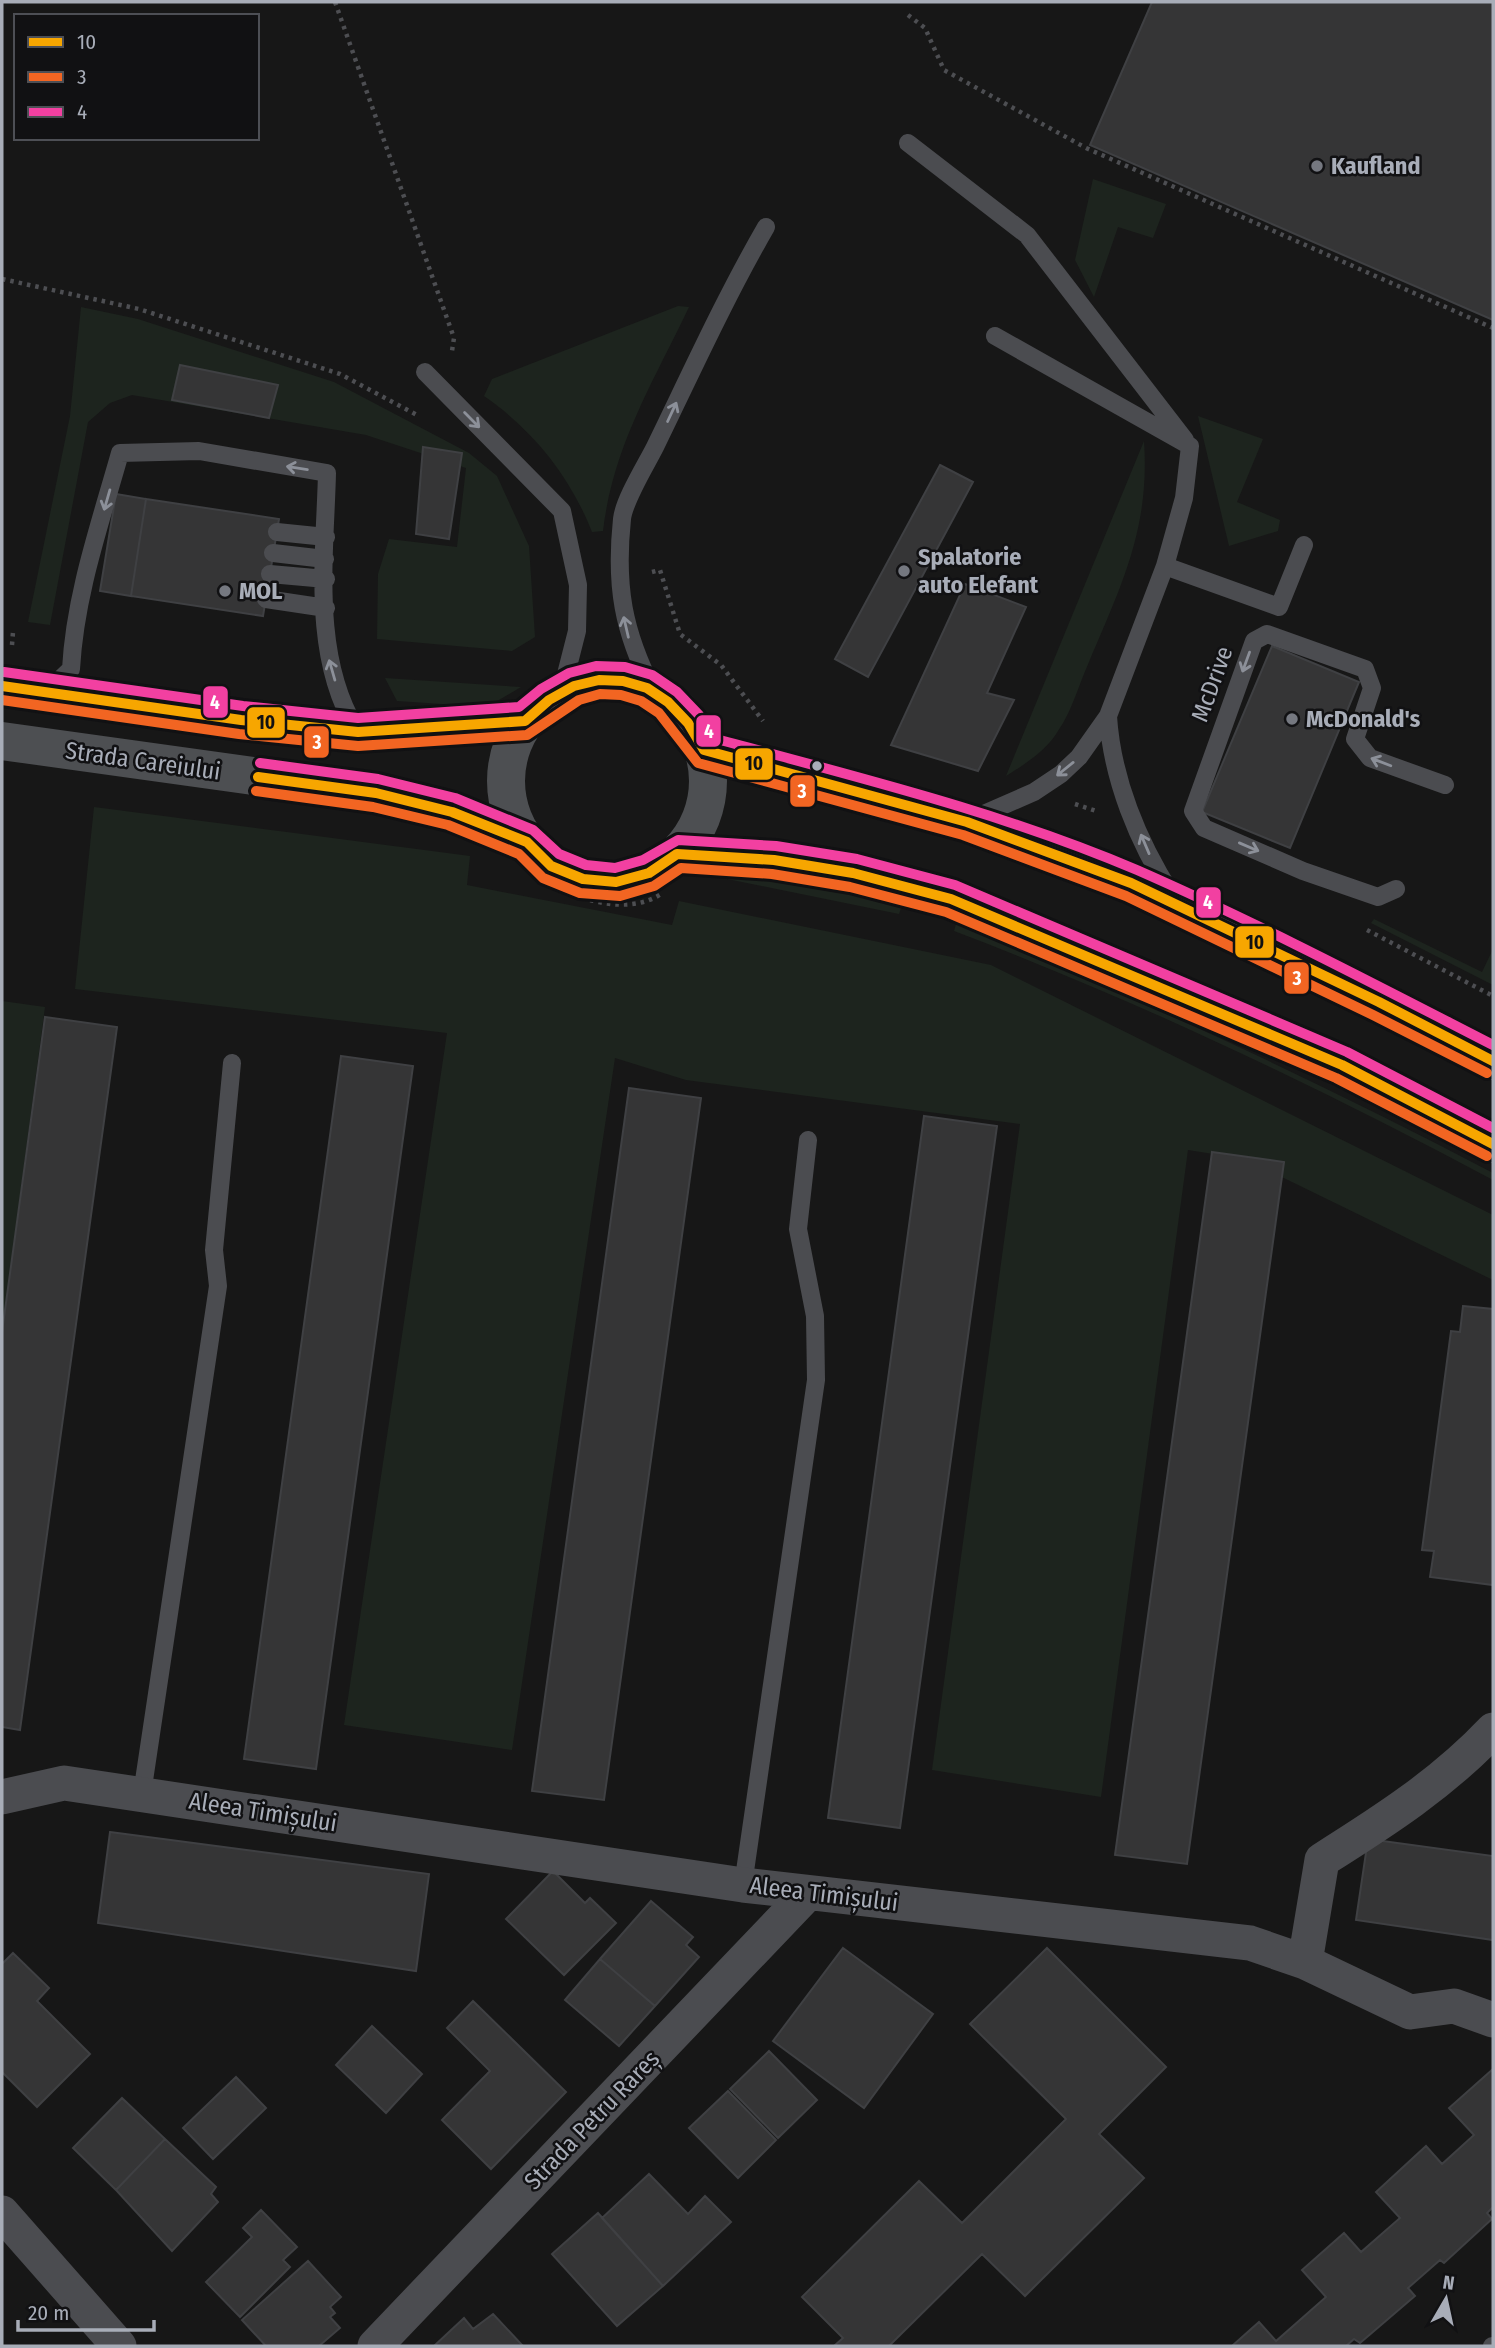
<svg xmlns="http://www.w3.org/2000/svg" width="1495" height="2348" viewBox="0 0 1495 2348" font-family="'Fira Sans Condensed',sans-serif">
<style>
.green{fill:#1d241e}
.building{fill:#353536;stroke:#3f4043;stroke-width:2}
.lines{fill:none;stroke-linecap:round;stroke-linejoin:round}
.path{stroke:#4d4e52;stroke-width:4.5;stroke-dasharray:3.5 5;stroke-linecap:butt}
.lane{stroke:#4b4c50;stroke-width:18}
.street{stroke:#4b4c50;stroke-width:35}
.primary{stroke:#4d4f52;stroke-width:38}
.bus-1-casing{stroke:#111113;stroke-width:16}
.bus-2-casing{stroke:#111113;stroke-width:16}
.bus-3-casing{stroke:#111113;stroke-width:16}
.bus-1{stroke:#f7a600;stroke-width:10}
.bus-2{stroke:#f26522;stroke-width:10}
.bus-3{stroke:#f240a1;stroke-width:10}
.oneway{stroke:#8c9099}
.poi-dot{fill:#757880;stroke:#111113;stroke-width:2.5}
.bus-dot{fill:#a8adb8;stroke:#111113;stroke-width:2.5}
.labels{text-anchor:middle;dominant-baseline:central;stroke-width:5;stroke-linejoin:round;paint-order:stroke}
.poi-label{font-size:24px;font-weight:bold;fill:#a8adb8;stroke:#111113;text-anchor:start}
.street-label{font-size:24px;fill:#a8adb8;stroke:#111113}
.line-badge{stroke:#111113;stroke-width:2.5}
.badge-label{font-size:19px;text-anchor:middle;font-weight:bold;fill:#fff}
.pale-badge-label{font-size:19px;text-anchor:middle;font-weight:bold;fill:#111}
</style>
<rect width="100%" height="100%" fill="#171717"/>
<path class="green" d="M 1093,179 L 1166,204 L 1153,238 L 1118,227 L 1094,297 L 1075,260 Z
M 678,306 L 689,307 C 653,383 613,446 603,531 L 592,532 C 570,476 533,430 484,396 L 492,379 Z
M 81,307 L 138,319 L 334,382 L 469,453 L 497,476 L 529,546 L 535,637 L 512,651 L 377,639 L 378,574 L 389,539 L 457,547 L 466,468 L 366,435 L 132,395 L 110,403 L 88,422 L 50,625 L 28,622 L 70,416 Z
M 1198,416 L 1263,439 L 1237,502 L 1280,520 L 1278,531 L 1229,546 Z
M 1144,441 C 1150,528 1122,584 1089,662 C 1079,684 1072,711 1058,731 C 1046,751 1025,764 1006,776 Z
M 385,678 L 521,687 L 487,707 L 397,701 Z
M 94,807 L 470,856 L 467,885 L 672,925 L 679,901 L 991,965 L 1493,1215 L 1493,1280 L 1245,1159 L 1188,1150 L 1101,1797 L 932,1770 L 1020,1124 L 686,1080 L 615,1058 L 512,1750 L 344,1725 L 447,1033 L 75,989 Z
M 717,865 L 903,902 L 899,914 L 688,871 Z
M 1374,919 L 1482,972 L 1493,949 L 1493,985 L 1371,923 Z
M 956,924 C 1139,998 1318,1081 1493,1173 L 1493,1180 C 1318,1087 1139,1001 954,931 Z
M 2,1001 L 45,1007 L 2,1332 Z"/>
<path class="building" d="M 1152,2 L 1493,2 L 1493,320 L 1090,145 Z
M 180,365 L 278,385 L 269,418 L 172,400 Z
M 423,447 L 462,453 L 449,539 L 416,534 Z
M 940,465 L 973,482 L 868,677 L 835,659 Z
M 116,494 L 146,499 L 131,596 L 100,591 Z
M 146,499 L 279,519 L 263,616 L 131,596 Z
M 965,584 L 1026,607 L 987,693 L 1014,700 L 978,771 L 891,745 Z
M 1272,646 L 1359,682 L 1290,848 L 1202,812 Z
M 45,1017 L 117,1027 L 20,1730 L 2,1727 L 2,1332 Z
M 341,1056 L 413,1066 L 316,1769 L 244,1759 Z
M 629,1088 L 701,1098 L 604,1800 L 532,1791 Z
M 924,1116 L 997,1126 L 900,1828 L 828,1818 Z
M 1212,1152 L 1284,1162 L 1187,1864 L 1115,1855 Z
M 1463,1306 L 1493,1309 L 1493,1585 L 1430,1577 L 1434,1551 L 1422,1550 L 1451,1331 L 1460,1332 Z
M 110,1832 L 429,1874 L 416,1971 L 98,1923 Z
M 1368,1839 L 1493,1856 L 1493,1940 L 1356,1920 Z
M 553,1871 L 585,1903 L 590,1898 L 616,1923 L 564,1975 L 506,1919 Z
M 651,1901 L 693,1937 L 686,1945 L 699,1957 L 655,2006 L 600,1959 Z
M 843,1948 L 933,2014 L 864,2108 L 773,2041 Z
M 1047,1948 L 1166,2067 L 1099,2134 L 1144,2178 L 1025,2296 L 982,2254 L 889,2346 L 834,2346 L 843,2338 L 802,2297 L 919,2181 L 962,2223 L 1066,2119 L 970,2024 Z
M 13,1953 L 49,1988 L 37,2001 L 90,2054 L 37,2107 L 2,2072 L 2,1964 Z
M 600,1959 L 655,2006 L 619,2046 L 565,2000 Z
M 473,2001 L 566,2092 L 491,2169 L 442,2120 L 490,2071 L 447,2028 Z
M 372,2026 L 422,2074 L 386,2113 L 336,2065 Z
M 769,2051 L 817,2100 L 778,2138 L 730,2089 Z
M 1493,2069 L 1493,2207 L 1487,2213 L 1492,2219 L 1444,2263 L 1440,2260 L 1408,2288 L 1415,2296 L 1360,2343 L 1354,2339 L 1346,2346 L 1232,2346 L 1259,2322 L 1276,2341 L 1326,2297 L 1302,2270 L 1344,2233 L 1361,2252 L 1400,2218 L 1376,2192 L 1426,2146 L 1442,2164 L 1474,2135 L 1449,2108 Z
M 236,2077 L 266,2108 L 213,2159 L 183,2128 Z
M 728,2091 L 776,2140 L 738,2178 L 689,2128 Z
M 122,2098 L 165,2139 L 116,2190 L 73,2148 Z
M 165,2139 L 216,2187 L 211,2194 L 218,2202 L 172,2251 L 116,2190 Z
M 649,2174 L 688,2214 L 705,2196 L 731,2222 L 663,2286 L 602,2218 Z
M 261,2210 L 297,2247 L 283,2260 L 290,2267 L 240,2317 L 206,2282 L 252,2237 L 243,2228 Z
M 598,2213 L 663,2286 L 617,2326 L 552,2254 Z
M 308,2261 L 341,2297 L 330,2307 L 335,2313 L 330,2317 L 340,2328 L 319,2346 L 266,2346 L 242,2320 Z
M 493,2314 L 523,2346 L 434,2346 L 464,2318 L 473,2329 Z"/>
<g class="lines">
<path class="path" d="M 335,2 L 454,338 L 452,351
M 908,15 L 925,28 L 944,70 L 1086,148 L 1493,328
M 2,279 L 139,309 L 340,374 L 419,416
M 652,572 L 660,570 L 680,634 L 721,665 L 763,721
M 12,645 L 13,632
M 1075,804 L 1096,811
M 543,881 C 575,898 626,917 661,894
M 1367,930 L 1493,996"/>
<path class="lane" d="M 908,143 L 1027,235 L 1185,440
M 425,372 L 562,511 L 578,585 L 577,631 L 562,690
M 277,532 L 326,537
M 273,553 L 325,559
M 1165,566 L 1279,607 L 1304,545
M 270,574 L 326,579
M 266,599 L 326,608
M 653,690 C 623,631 615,586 622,519 C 624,500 646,465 655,447 C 691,373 725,298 766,227
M 48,691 L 71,669 C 75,595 100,524 120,453 L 199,451 L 327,473 C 325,556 311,655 356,729
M 1108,716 C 1112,779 1138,842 1172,895
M 970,820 L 1034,792 L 1061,774 L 1079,757 L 1108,716 L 1165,566 L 1184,498 L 1190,446 L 995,336
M 1396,889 L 1378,897 L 1303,871 L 1204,828 L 1193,811 L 1254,641 L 1267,634 L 1365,669 L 1372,688 L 1355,739 L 1370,758 L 1445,785
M 142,1794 L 218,1286 L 214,1250 L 232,1063
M 743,1885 L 816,1380 L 815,1316 L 798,1229 L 808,1140
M 1492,2346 L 1493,2346"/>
<path class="street" d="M 2,1797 L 64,1783 L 743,1885 L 1250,1943 L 1305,1962 L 1410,2012 L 1454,2006 L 1493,2020
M 1305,1962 L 1322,1860 C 1384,1821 1443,1783 1493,1730
M 2,2213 L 119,2346
M 375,2346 L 808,1893"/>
<path class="primary" d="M506 781a101 101 0 1 1 202 0a101 101 0 1 1-202 0Z
M 2,686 L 241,720 L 358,732 L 525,721
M 2,741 L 376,793 L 452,812 L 527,842
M 704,750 L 967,822 L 1131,883 L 1379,1002 L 1493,1061
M 677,854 L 774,860 L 853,873 L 951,899 L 1342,1065 L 1493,1144"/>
<g class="bus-1-casing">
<path id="bus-1" d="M 2,686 L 241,720 L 358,732 L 525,721 L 549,700 L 574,686 L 599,680 L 623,681 L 647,688 L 668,702 L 688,723 L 704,750 L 967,822 L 1131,883 L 1379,1002 L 1493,1061
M 258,777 L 376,793 L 452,812 L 527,842 L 551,866 L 583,879 L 616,882 L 649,873 L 677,854 L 774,860 L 853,873 L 951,899 L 1342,1065 L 1493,1144"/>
</g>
<g class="bus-2-casing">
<path id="bus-2" d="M 2,700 L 239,734 L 358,746 L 527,735 L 579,700 L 600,694 L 621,695 L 641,701 L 659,713 L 698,763 L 963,835 L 1126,896 L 1373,1015 L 1487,1073
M 256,791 L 373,807 L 448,825 L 519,854 L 543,878 L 580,893 L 620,896 L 654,886 L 681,868 L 772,874 L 850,887 L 946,912 L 1336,1078 L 1487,1156"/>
</g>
<g class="bus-3-casing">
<path id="bus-3" d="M 4,672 L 243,706 L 358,718 L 519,707 L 541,689 L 569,673 L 596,666 L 625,667 L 652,675 L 677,692 L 699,715 L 713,738 C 856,777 1001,812 1137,870 C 1258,923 1376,985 1493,1045
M 260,763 L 378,779 L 455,798 L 533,830 L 559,854 L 586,865 L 615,868 L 643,860 L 678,840 L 776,846 L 857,859 L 955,885 L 1347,1052 L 1493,1128"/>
</g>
<use href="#bus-1" class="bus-1"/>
<use href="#bus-2" class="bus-2"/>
<use href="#bus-3" class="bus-3"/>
</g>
<defs><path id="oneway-shaft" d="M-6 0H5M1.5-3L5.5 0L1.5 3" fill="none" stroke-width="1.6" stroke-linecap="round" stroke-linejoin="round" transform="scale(1.75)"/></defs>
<g class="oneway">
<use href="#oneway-shaft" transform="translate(672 412) rotate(-65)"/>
<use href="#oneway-shaft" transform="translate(472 420) rotate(45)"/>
<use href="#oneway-shaft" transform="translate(297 468) rotate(-171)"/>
<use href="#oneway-shaft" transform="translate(107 500) rotate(106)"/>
<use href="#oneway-shaft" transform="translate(626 627) rotate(-103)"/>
<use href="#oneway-shaft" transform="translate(1246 662) rotate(110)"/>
<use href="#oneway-shaft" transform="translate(332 670) rotate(-106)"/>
<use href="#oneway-shaft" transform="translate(1381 762) rotate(-159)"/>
<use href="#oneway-shaft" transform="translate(1065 769) rotate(141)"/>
<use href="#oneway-shaft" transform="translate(1145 844) rotate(-113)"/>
<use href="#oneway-shaft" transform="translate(1249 847) rotate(23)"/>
</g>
<g class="poi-dot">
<circle cx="1317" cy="166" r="7"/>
<circle cx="904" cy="571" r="7"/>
<circle cx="225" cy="591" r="7"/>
<circle cx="1292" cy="719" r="7"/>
</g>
<circle class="bus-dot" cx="817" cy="766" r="6"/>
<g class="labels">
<g class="poi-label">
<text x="1331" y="166">Kaufland</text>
<text x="918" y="557">Spalatorie<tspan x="918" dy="28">auto Elefant</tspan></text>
<text x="239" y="591">MOL</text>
<text x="1306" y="719">McDonald's</text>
</g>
<g class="street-label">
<text transform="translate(1212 684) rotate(-70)">McDrive</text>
<text transform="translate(143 761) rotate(8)">Strada Careiului</text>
<text transform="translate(263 1812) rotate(9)">Aleea Timișului</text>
<text transform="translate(824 1894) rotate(7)">Aleea Timișului</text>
<text transform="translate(592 2120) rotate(-46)">Strada Petru Rareș</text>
</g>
</g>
<g class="line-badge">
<rect x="202" y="685" width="27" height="34" rx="7" fill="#f240a1"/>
<rect x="246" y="706" width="40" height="33" rx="7" fill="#f7a600"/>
<rect x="695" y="714" width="27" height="34" rx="7" fill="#f240a1"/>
<rect x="303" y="725" width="27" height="34" rx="7" fill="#f26522"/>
<rect x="734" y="747" width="40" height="34" rx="7" fill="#f7a600"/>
<rect x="789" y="774" width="27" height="34" rx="7" fill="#f26522"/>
<rect x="1195" y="886" width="27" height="33" rx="7" fill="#f240a1"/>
<rect x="1234" y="925" width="41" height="34" rx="7" fill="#f7a600"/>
<rect x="1283" y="961" width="27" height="34" rx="7" fill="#f26522"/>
</g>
<g class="badge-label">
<text x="215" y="709">4</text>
<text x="709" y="738">4</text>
<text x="317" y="749">3</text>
<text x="802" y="798">3</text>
<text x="1208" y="909">4</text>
<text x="1297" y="985">3</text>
</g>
<g class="pale-badge-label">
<text x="266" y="729">10</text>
<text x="754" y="770">10</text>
<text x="1255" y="949">10</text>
</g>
<rect width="1495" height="2348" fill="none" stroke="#a8adb8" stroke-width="7"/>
<rect x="14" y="14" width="245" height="126" fill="#111113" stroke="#4d4f55" stroke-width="2"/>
<rect x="28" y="37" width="35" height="10" fill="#f7a600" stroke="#4d4f55" stroke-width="2"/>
<text x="77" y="49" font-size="21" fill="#a8adb8">10</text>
<rect x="28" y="72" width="35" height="10" fill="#f26522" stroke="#4d4f55" stroke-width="2"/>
<text x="77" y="84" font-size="21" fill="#a8adb8">3</text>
<rect x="28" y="107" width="35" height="10" fill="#f240a1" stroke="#4d4f55" stroke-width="2"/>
<text x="77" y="119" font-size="21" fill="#a8adb8">4</text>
<g transform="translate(1446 2299) rotate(9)" stroke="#111113" stroke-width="5" paint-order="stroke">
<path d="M0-5L12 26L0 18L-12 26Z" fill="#a8adb8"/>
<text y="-10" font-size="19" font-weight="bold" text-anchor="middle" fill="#a8adb8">N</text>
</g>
<path d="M18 2320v10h136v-10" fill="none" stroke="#a8adb8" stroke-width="3.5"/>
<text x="28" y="2320" font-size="21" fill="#a8adb8" stroke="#111113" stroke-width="5" paint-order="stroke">20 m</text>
</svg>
